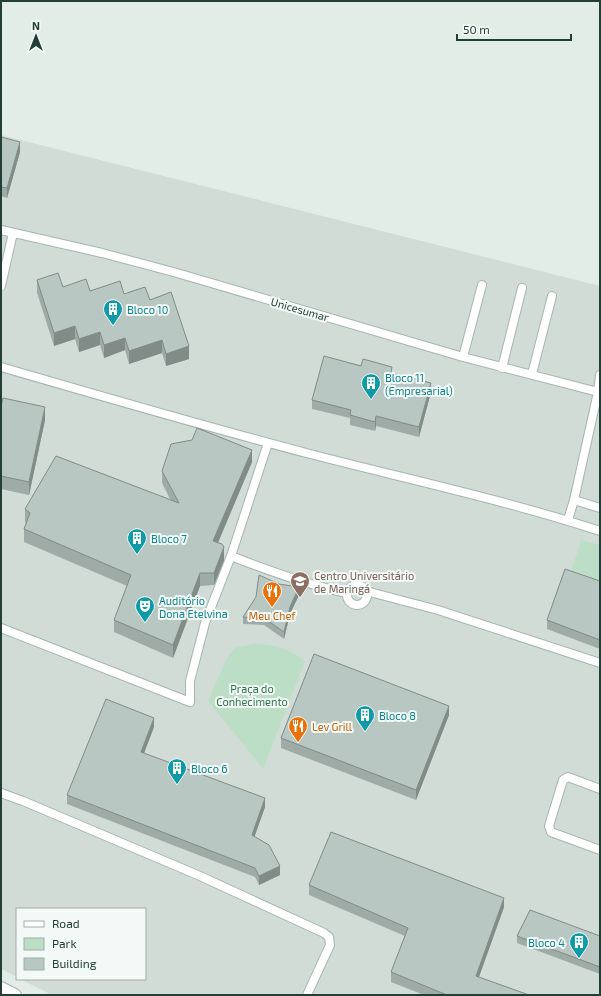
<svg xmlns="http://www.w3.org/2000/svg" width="601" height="996" viewBox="0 0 601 996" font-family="'Exo 2',sans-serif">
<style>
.built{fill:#d1dcd7}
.green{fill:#bcdec6}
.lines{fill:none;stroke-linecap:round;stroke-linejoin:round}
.service-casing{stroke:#a5b5af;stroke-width:10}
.minor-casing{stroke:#a5b5af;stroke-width:14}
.service{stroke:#fff;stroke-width:8}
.minor{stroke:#fff;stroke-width:12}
.wall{fill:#9eaba6}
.shaded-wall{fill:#818b87}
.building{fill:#b8c7c1;stroke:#818b87}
.labels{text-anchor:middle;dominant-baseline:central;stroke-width:4;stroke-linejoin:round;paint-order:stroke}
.culture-label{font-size:11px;fill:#0d838f;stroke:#f3f9f6;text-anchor:start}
.street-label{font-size:11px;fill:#223e37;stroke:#f3f9f6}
.education-label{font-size:11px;fill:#785e54;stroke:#f3f9f6;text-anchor:start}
.food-label{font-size:11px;fill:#c56008;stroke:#f3f9f6}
.park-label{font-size:11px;fill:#2c754a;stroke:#f3f9f6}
</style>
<rect width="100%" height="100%" fill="#e3ede8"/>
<path class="built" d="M 1,135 L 600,286 L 600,995 L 52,995 L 20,979 L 145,979 L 145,909 L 17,909 L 17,977 L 1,969 Z"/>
<path class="green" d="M 581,540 L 600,545 L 600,585 L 570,575 Z
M 253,644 C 273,644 291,649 305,661 L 263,769 L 208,701 L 227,658 L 235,648 Z"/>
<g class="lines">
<g class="service-casing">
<path id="service" d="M 1,230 L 102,253 L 177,273 L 463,357 L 598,392
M 1,286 L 13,233
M 463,357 L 482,285
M 1,367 C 104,397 207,427 310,454 C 407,479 505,500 600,531
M 502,368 L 522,288
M 532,374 L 552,296
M 574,500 L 600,508
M 568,520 L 574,500 L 598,392 L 600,375
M 231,556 C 269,571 307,585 347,593
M347 595a10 10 0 1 1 20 0a10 10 0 1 1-20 0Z
M 366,591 L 438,610 L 600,663
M 1,628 L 190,702 L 190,681 L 205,623 L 231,556 L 268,443
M 600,789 L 568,777 L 563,780 L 549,826 L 551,832 L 600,850
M 1,793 L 23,801 L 200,876 L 324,933 L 329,937 L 330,945 L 307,995"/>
</g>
<g class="minor-casing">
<path id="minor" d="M 1,988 L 15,995"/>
</g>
<use href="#service" class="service"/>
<use href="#minor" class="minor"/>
</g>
<path class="wall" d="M 1,137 L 20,152 L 7,198 L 1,196 Z
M 37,280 L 63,287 L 90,291 L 124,294 L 150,300 L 189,359 L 166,366 L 162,353 L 129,364 L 125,350 L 104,358 L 100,345 L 79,352 L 75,339 L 54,346 L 37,293 Z
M 361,366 L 392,373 L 431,392 L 419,437 L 376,426 L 375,431 L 350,425 L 350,418 L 312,409 L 312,400 Z
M 1,407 L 45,420 L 29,495 L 1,489 Z
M 252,462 L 218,543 L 224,560 L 214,585 L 200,586 L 173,658 L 114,632 L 114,620 L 127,586 L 24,542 L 24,529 L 26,523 L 25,522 L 25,509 L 170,499 L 162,483 L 162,471 Z
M 600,581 L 600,649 L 547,629 L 547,620 Z
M 299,595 L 290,614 L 284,639 L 264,625 L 243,624 L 243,617 Z
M 449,715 L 416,800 L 281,748 L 281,738 Z
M 154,727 L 144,753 L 265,807 L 254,836 L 280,875 L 259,885 L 255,877 L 67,804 L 67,795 Z
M 309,885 L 504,907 L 479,977 L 529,995 L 424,995 L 391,982 L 391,972 L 405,936 L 309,895 Z
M 517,936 L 600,936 L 600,974 L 517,943 Z"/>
<path class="shaded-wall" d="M 20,142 L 20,152 L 7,198 L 7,188 Z
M 75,326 L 75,339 L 54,346 L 54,333 Z
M 100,332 L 100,345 L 79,352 L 79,339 Z
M 125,338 L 125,350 L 104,358 L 104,345 Z
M 162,340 L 162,353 L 129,364 L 129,351 Z
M 189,346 L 189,359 L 166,366 L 166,354 Z
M 431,383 L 431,392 L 419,437 L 419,427 Z
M 45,407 L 45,420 L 29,495 L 29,482 Z
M 376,416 L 376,426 L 375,431 L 375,422 Z
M 252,450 L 252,462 L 213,554 L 213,541 Z
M 224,547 L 224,560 L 214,585 L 214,573 Z
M 200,573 L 200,586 L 173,658 L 173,645 Z
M 299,587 L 299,595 L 290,614 L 284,639 L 284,632 L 290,607 Z
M 449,706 L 449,715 L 416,800 L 416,790 Z
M 154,718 L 154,727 L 141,761 L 141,752 Z
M 265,798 L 265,807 L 252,844 L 252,835 Z
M 280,866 L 280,875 L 259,885 L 259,876 Z
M 504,898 L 504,907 L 476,985 L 476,976 Z"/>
<path class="building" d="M 1,137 L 20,142 L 7,188 L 1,187 Z
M 58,273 L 63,287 L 86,279 L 90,291 L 120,281 L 124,294 L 145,287 L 150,300 L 171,292 L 189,346 L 166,354 L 162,340 L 129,351 L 125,338 L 104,345 L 100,332 L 79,339 L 75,326 L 54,333 L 37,280 Z
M 324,356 L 361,366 L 363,359 L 392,367 L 391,373 L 431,383 L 419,427 L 376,416 L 375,422 L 350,415 L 351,410 L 312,400 Z
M 3,398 L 45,407 L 29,482 L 1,476 L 1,407 Z
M 197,428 L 252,450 L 213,541 L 222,544 L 224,547 L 214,573 L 200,573 L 173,645 L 114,620 L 131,575 L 24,529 L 30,513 L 25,509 L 56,456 L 179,503 L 162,471 L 171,444 L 192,440 Z
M 565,569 L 600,581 L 600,640 L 547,620 Z
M 259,575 L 279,584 L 299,587 L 290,607 L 284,632 L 264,618 L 243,617 L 256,597 Z
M 314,654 L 449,706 L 416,790 L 281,738 Z
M 106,699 L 154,718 L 141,752 L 265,798 L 252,835 L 269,845 L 280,866 L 259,876 L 255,868 L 67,795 Z
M 331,832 L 504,898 L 476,976 L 529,995 L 447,995 L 391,972 L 408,928 L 309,885 Z
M 530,910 L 600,936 L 600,967 L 517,936 Z"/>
<defs>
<g id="building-pin" transform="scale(1)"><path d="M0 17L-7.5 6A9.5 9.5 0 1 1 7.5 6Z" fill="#0f9aa8" stroke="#f3f9f6"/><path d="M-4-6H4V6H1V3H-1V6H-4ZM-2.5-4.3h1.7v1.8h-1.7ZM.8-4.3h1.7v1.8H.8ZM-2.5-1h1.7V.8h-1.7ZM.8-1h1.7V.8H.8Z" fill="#fff"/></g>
<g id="university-pin" transform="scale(1)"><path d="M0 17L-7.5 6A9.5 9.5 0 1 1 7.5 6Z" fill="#8d6e63" stroke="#f3f9f6"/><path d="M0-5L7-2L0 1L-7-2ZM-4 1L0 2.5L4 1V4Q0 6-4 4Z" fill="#fff"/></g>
<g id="restaurant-pin" transform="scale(1)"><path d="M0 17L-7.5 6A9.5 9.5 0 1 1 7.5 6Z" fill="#e8710a" stroke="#f3f9f6"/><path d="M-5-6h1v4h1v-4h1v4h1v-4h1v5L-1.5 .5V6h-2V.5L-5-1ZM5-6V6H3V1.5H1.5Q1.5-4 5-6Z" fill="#fff"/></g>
<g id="theatre-pin" transform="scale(1)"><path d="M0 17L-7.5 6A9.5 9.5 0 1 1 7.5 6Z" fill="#0f9aa8" stroke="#f3f9f6"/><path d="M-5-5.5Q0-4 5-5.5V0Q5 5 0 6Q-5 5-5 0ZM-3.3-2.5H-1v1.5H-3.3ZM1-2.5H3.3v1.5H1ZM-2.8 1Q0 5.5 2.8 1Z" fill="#fff"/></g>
</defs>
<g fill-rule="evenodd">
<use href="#building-pin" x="113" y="309"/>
<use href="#building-pin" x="371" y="383"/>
<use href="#building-pin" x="137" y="538"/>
<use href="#university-pin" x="300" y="581"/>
<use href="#restaurant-pin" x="272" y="591"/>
<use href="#theatre-pin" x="145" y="606"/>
<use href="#building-pin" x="365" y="715"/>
<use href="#restaurant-pin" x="298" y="726"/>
<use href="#building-pin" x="177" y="768"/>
<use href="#building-pin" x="579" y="942"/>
</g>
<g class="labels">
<g class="culture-label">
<text x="127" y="309">Bloco 10</text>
<text x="385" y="377">Bloco 11<tspan x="385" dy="13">(Empresarial)</tspan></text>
<text x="151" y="538">Bloco 7</text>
<text x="159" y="600">Auditório<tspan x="159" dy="13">Dona Etelvina</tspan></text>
<text x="379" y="715">Bloco 8</text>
<text x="191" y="768">Bloco 6</text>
<text x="565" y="942" text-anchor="end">Bloco 4</text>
</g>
<g class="street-label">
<text transform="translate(300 309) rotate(16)">Unicesumar</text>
</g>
<g class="education-label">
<text x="314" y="575">Centro Universitário<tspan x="314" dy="13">de Maringá</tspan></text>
</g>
<g class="food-label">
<text x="272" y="615">Meu Chef</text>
<text x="312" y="726" text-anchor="start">Lev Grill</text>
</g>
<g class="park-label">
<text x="252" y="688">Praça do<tspan x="252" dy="13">Conhecimento</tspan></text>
</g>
</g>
<rect width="601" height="996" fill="none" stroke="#223e37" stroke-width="4"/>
<rect x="16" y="908" width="130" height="72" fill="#f3f9f6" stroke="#9faeaa"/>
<rect x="24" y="921" width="20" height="6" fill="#ffffff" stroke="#9faeaa"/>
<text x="52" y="928" font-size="12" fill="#223e37">Road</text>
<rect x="24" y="938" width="20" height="12" fill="#bcdec6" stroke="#9faeaa"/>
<text x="52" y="948" font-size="12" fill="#223e37">Park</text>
<rect x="24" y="958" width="20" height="12" fill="#b8c7c1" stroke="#9faeaa"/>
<text x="52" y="968" font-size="12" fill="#223e37">Building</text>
<g transform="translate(36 36)" stroke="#f3f9f6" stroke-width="3" paint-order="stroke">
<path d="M0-3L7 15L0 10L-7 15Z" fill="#223e37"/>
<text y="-6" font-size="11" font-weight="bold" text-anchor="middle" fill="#223e37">N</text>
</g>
<path d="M457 34v6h114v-6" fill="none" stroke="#223e37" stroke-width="2"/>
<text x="463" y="34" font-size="12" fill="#223e37" stroke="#f3f9f6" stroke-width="3" paint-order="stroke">50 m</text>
</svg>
